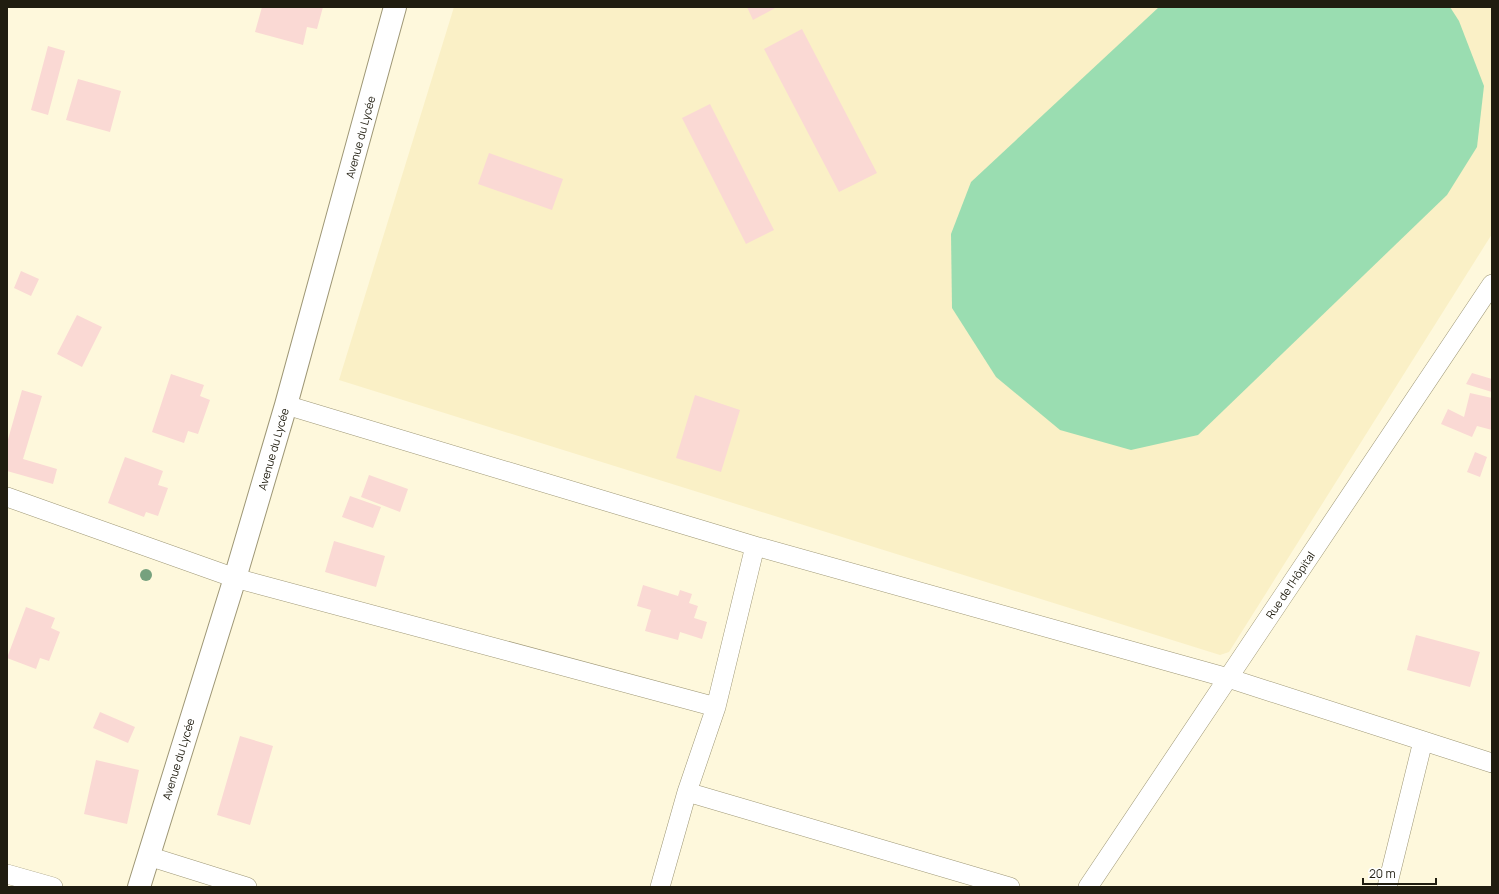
<svg xmlns="http://www.w3.org/2000/svg" width="1499" height="894" viewBox="0 0 1499 894" font-family="Manrope,sans-serif">
<style>
.built{fill:#faf0c6}
.green{fill:#9addb1}
.building{fill:#fad9d4}
.lines{fill:none;stroke-linecap:round;stroke-linejoin:round}
.minor-casing{stroke:#9e9776;stroke-width:20}
.secondary-casing{stroke:#9e9776;stroke-width:24}
.minor{stroke:#fff;stroke-width:19}
.secondary{stroke:#fff;stroke-width:22}
.tree{fill:#76a17e}
.labels{text-anchor:middle;dominant-baseline:central;stroke-width:3;stroke-linejoin:round;paint-order:stroke}
.street-label{font-size:11px;fill:#201d10;stroke:#fff}
</style>
<rect width="100%" height="100%" fill="#fef8dc"/>
<path class="built" d="M 454,7 L 1492,7 L 1492,234 L 1229,652 L 1220,655 L 339,380 Z"/>
<path class="green" d="M 1159,7 L 1450,7 L 1459,21 L 1484,86 L 1477,147 L 1447,195 L 1198,435 L 1131,450 L 1060,430 L 996,377 L 952,308 L 951,234 L 971,182 Z"/>
<path class="building" d="M 262,7 L 323,7 L 317,29 L 307,27 L 303,45 L 255,32 Z
M 747,7 L 777,7 L 753,20 Z
M 802,29 L 877,173 L 839,192 L 764,49 Z
M 48,46 L 65,51 L 48,115 L 31,110 Z
M 78,79 L 121,91 L 110,132 L 66,120 Z
M 710,104 L 774,230 L 746,244 L 682,118 Z
M 489,153 L 563,179 L 552,210 L 478,184 Z
M 21,271 L 39,279 L 31,296 L 14,288 Z
M 77,315 L 102,327 L 82,367 L 57,354 Z
M 1472,373 L 1492,379 L 1492,392 L 1466,384 Z
M 171,374 L 204,385 L 200,396 L 210,400 L 198,434 L 188,431 L 184,443 L 152,432 Z
M 22,390 L 42,396 L 23,459 L 57,469 L 53,484 L 7,471 L 7,443 Z
M 1470,393 L 1492,398 L 1492,430 L 1477,426 L 1472,437 L 1441,424 L 1448,409 L 1464,417 Z
M 695,395 L 740,410 L 721,472 L 676,458 Z
M 1475,452 L 1487,457 L 1480,477 L 1467,472 Z
M 125,457 L 163,471 L 158,485 L 168,488 L 158,516 L 146,512 L 144,517 L 108,503 Z
M 369,475 L 408,489 L 400,512 L 361,497 Z
M 350,496 L 381,507 L 373,528 L 342,517 Z
M 334,541 L 385,556 L 376,587 L 325,572 Z
M 643,585 L 678,596 L 680,590 L 692,594 L 689,603 L 698,606 L 694,618 L 707,622 L 702,639 L 680,632 L 678,640 L 645,631 L 651,610 L 637,606 Z
M 26,607 L 55,618 L 51,628 L 60,632 L 49,661 L 40,658 L 36,669 L 7,658 Z
M 1416,635 L 1480,652 L 1470,687 L 1407,670 Z
M 100,712 L 135,727 L 128,743 L 93,728 Z
M 240,736 L 273,746 L 250,825 L 217,815 Z
M 96,760 L 139,770 L 127,824 L 84,814 Z"/>
<g class="lines">
<g class="minor-casing">
<path id="minor" d="M 286,405 L 755,546 L 1228,678 L 1492,763
M 7,497 L 235,578 L 716,707
M 687,792 L 1010,887
M 148,856 L 247,887
M 7,874 L 53,887
M 660,887 L 687,792 L 716,707 L 755,546
M 1088,887 L 1492,284
M 1387,887 L 1423,741"/>
</g>
<g class="secondary-casing">
<path id="secondary" d="M 139,887 L 235,578 L 286,405 L 395,7"/>
</g>
<use href="#minor" class="minor"/>
<use href="#secondary" class="secondary"/>
</g>
<circle class="tree" cx="146" cy="575" r="6"/>
<g class="labels">
<g class="street-label">
<text transform="translate(360 137) rotate(-75)">Avenue du Lycée</text>
<text transform="translate(273 449) rotate(-74)">Avenue du Lycée</text>
<text transform="translate(1290 585) rotate(-56)">Rue de l'Hôpital</text>
<text transform="translate(178 759) rotate(-73)">Avenue du Lycée</text>
</g>
</g>
<rect width="1499" height="894" fill="none" stroke="#201d10" stroke-width="16"/>
<path d="M1363 878v6h73v-6" fill="none" stroke="#201d10" stroke-width="2"/>
<text x="1369" y="878" font-size="12" fill="#201d10" stroke="#ffffff" stroke-width="3" paint-order="stroke">20 m</text>
</svg>
